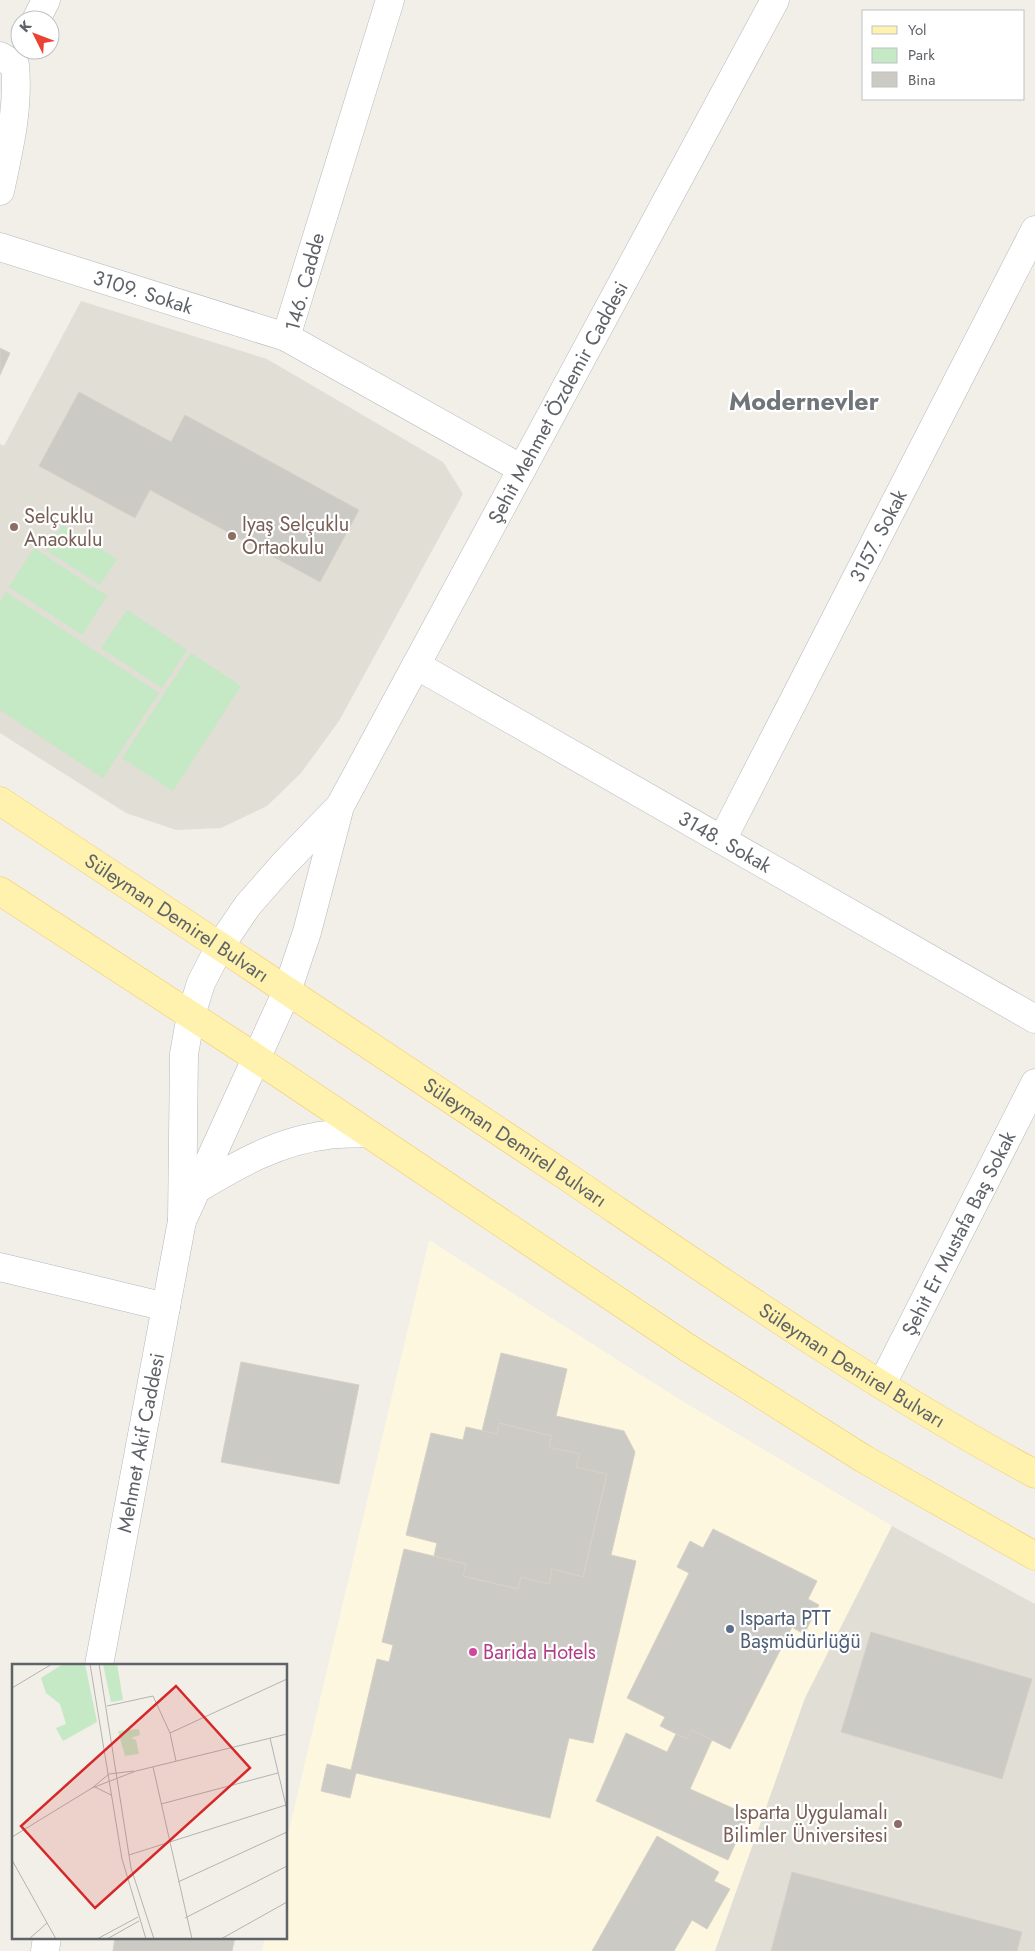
<svg xmlns="http://www.w3.org/2000/svg" width="1035" height="1951" viewBox="0 0 1035 1951" font-family="Jost,sans-serif">
<style>
.commercial{fill:#fef7e0}
.education{fill:#e1ded6}
.green{fill:#c5e8c5}
.building{fill:#cccac5;stroke:#d6d1c6}
.lines{fill:none;stroke-linecap:round;stroke-linejoin:round}
.minor-casing{stroke:#b5b8bc;stroke-width:29}
.major-casing{stroke:#f2c960;stroke-width:29}
.minor{stroke:#fff;stroke-width:28}
.major{stroke:#fff2af;stroke-width:28}
.education-dot{fill:#8d6e63;stroke:#fff;stroke-width:2}
.service-dot{fill:#5c6f8a;stroke:#fff;stroke-width:2}
.hotel-dot{fill:#d1479c;stroke:#fff;stroke-width:2}
.labels{text-anchor:middle;dominant-baseline:central;stroke-width:4.5;stroke-linejoin:round;paint-order:stroke}
.street-label{font-size:20px;fill:#5f6368;stroke:#fff}
.education-label{font-size:20px;fill:#785e54;stroke:#fff;text-anchor:start}
.service-label{font-size:20px;fill:#4e5e75;stroke:#fff;text-anchor:start}
.hotel-label{font-size:20px;fill:#b23c85;stroke:#fff;text-anchor:start}
.district-label{font-size:25px;font-weight:bold;fill:#70757a;stroke:#fff}
.inset-road{fill:none;stroke:#b3b3b1;stroke-width:1}
.view{fill:#d62828;fill-opacity:0.15;stroke:#d62828;stroke-width:2.5}
.inset-edge{fill:none;stroke:#5f6368;stroke-width:2.5}
</style>
<rect width="100%" height="100%" fill="#f1efe8"/>
<path class="commercial" d="M 429,1240 L 674,1396 L 892,1526 L 805,1698 L 715,1951 L 262,1951 L 265,1937 L 286,1937 L 286,1843 Z"/>
<path class="education" d="M 81,301 L 267,359 L 443,462 L 463,494 L 339,721 L 301,773 L 267,806 L 221,828 L 176,830 L 126,813 L 0,733 L 0,444 L 4,446 Z
M 892,1526 L 1035,1604 L 1035,1951 L 715,1951 L 805,1698 Z"/>
<path class="green" d="M 63,525 L 117,559 L 100,585 L 46,550 Z
M 34,548 L 107,596 L 82,635 L 9,587 Z
M 6,592 L 159,693 L 103,778 L 0,710 L 0,602 Z
M 127,610 L 187,650 L 162,688 L 101,648 Z
M 191,653 L 241,686 L 173,791 L 122,758 Z"/>
<path class="building" d="M 0,348 L 10,353 L 0,375 Z
M 79,392 L 171,442 L 185,415 L 359,510 L 320,582 L 150,490 L 135,518 L 39,466 Z
M 501,1353 L 567,1369 L 556,1416 L 624,1431 L 635,1452 L 611,1555 L 636,1561 L 593,1743 L 569,1738 L 550,1818 L 356,1773 L 350,1798 L 321,1791 L 327,1764 L 351,1770 L 377,1659 L 389,1662 L 393,1645 L 382,1642 L 404,1549 L 466,1564 L 463,1576 L 518,1589 L 521,1577 L 549,1584 L 552,1569 L 583,1577 L 607,1474 L 576,1467 L 580,1454 L 549,1447 L 552,1436 L 499,1423 L 497,1434 L 482,1431 Z
M 241,1362 L 359,1385 L 339,1484 L 221,1462 Z
M 499,1423 L 552,1436 L 549,1447 L 580,1454 L 576,1467 L 607,1474 L 583,1577 L 552,1569 L 549,1584 L 521,1577 L 518,1589 L 463,1576 L 466,1564 L 434,1556 L 437,1543 L 406,1535 L 431,1433 L 463,1440 L 466,1427 L 497,1434 Z
M 713,1529 L 817,1581 L 808,1599 L 819,1605 L 804,1634 L 792,1627 L 730,1749 L 692,1730 L 687,1739 L 660,1726 L 665,1717 L 627,1698 L 689,1573 L 677,1567 L 690,1541 L 703,1548 Z
M 871,1632 L 1032,1679 L 1002,1779 L 841,1732 Z
M 692,1730 L 712,1740 L 690,1789 L 748,1815 L 728,1860 L 596,1801 L 626,1733 L 667,1752 L 676,1734 L 687,1739 Z
M 657,1836 L 719,1872 L 714,1881 L 730,1889 L 707,1929 L 692,1920 L 674,1951 L 592,1951 Z
M 792,1872 L 1022,1932 L 1017,1951 L 771,1951 Z
M 115,1937 L 235,1937 L 232,1951 L 113,1951 Z"/>
<g class="lines">
<g class="minor-casing">
<g id="minor">
<path d="M 390,0 L 286,337 L 522,469"/>
<path d="M 36,20 L 46,0"/>
<path d="M 0,56 L 15,65 C 19,108 9,149 0,191"/>
<path id="s1" d="M 0,247 L 286,337"/>
<path id="s2" d="M 416,665 L 1035,1019"/>
<path id="s3" d="M 722,840 L 1035,230"/>
<path d="M 197,1189 C 237,1165 280,1140 328,1135 C 340,1133 353,1134 366,1133"/>
<path id="s4" d="M 182,1221 L 287,991 L 307,932 L 340,806 L 775,0"/>
<path d="M 0,1267 L 166,1307"/>
<path id="s5" d="M 882,1384 L 1035,1083"/>
<path id="s6" d="M 99,1665 L 182,1221 L 184,1054 L 191,1015 L 201,983 L 220,946 L 248,905 L 284,864 L 339,807"/>
<path d="M 45,1951 L 47,1937"/>
</g>
</g>
<g class="major-casing">
<g id="major">
<path id="s7" d="M 0,801 C 190,926 380,1052 569,1178 C 721,1281 873,1387 1035,1474"/>
<path d="M 0,891 L 241,1048 L 688,1348 L 864,1459 L 1035,1556"/>
</g>
</g>
<use href="#minor" class="minor"/>
<use href="#major" class="major"/>
</g>
<g class="education-dot">
<circle cx="14" cy="527" r="5"/>
<circle cx="232" cy="536" r="5"/>
<circle cx="898" cy="1824" r="5"/>
</g>
<circle class="service-dot" cx="730" cy="1629" r="5"/>
<circle class="hotel-dot" cx="473" cy="1652" r="5"/>
<g class="labels">
<g class="street-label">
<text transform="translate(305 282) rotate(-75)">146. Cadde</text>
<text stroke="none"><textPath href="#s1" startOffset="150">3109. Sokak</textPath></text>
<text stroke="none"><textPath href="#s4" startOffset="904">Şehit Mehmet Özdemir Caddesi</textPath></text>
<text stroke="none"><textPath href="#s3" startOffset="342">3157. Sokak</textPath></text>
<text stroke="none"><textPath href="#s2" startOffset="356">3148. Sokak</textPath></text>
<text stroke="none"><textPath href="#s7" startOffset="212">Süleyman Demirel Bulvarı</textPath></text>
<text stroke="none"><textPath href="#s7" startOffset="618">Süleyman Demirel Bulvarı</textPath></text>
<text stroke="none"><textPath href="#s5" startOffset="169">Şehit Er Mustafa Baş Sokak</textPath></text>
<text stroke="none"><textPath href="#s7" startOffset="1022">Süleyman Demirel Bulvarı</textPath></text>
<text stroke="none"><textPath href="#s6" startOffset="226">Mehmet Akif Caddesi</textPath></text>
</g>
<g class="education-label">
<text x="24" y="516">Selçuklu<tspan x="24" dy="23">Anaokulu</tspan></text>
<text x="242" y="524">Iyaş Selçuklu<tspan x="242" dy="23">Ortaokulu</tspan></text>
<text x="888" y="1812" text-anchor="end">Isparta Uygulamalı<tspan x="888" dy="23">Bilimler Üniversitesi</tspan></text>
</g>
<g class="service-label">
<text x="740" y="1618">Isparta PTT<tspan x="740" dy="23">Başmüdürlüğü</tspan></text>
</g>
<g class="hotel-label">
<text x="483" y="1652">Barida Hotels</text>
</g>
<g class="district-label">
<text x="804" y="401">Modernevler</text>
</g>
</g>
<g transform="translate(12 1664)">
<rect width="275" height="275" fill="#f1efe8"/>
<path d="M 51,0 L 73,0 L 85,58 L 51,77 L 44,64 L 54,60 L 48,40 L 34,29 L 29,14 ZM 91,0 L 105,0 L 111,36 L 99,38 ZM 127,65 L 128,71 L 119,74 L 124,76 L 127,90 L 113,92 L 106,67 Z" fill="#c5e8c5"/>
<path class="inset-road" d="M 78,0 L 110,195 L 134,275M 87,0 L 119,204 L 142,275M 0,24 L 40,0M 95,42 L 141,32 L 158,69M 258,74 L 275,146M 164,97 L 158,69 L 275,15M 141,103 L 180,275M 83,123 L 99,131M 80,124 L 124,107 L 275,70M 149,140 L 266,109M 0,173 L 80,124 L 97,110 L 122,107M 117,191 L 274,141M 0,196 L 44,275M 166,218 L 275,168M 173,254 L 275,202M 17,275 L 35,259M 85,275 L 126,253M 95,275 L 127,257M 209,275 L 275,238"/>
<path class="view" d="M 164,22 L 238,104 L 83,244 L 9,162 Z"/>
<rect width="275" height="275" class="inset-edge"/>
</g>
<rect x="862" y="10" width="162" height="90" fill="#ffffff" stroke="#bfc1c3"/>
<rect x="872" y="26" width="25" height="8" fill="#fff2af" stroke="#bfc1c3"/>
<text x="908" y="35" font-size="15" fill="#5f6368">Yol</text>
<rect x="872" y="48" width="25" height="15" fill="#c5e8c5" stroke="#bfc1c3"/>
<text x="908" y="60" font-size="15" fill="#5f6368">Park</text>
<rect x="872" y="72" width="25" height="15" fill="#cccac5" stroke="#bfc1c3"/>
<text x="908" y="85" font-size="15" fill="#5f6368">Bina</text>
<g transform="translate(35 35) rotate(312)"><circle r="24" fill="#ffffff" stroke="#bfc1c3"/>
<path d="M0-4L9 19L0 12L-9 19Z" fill="#ea4335"/>
<text y="-8" font-size="14" font-weight="bold" text-anchor="middle" fill="#5f6368">K</text>
</g>
</svg>
